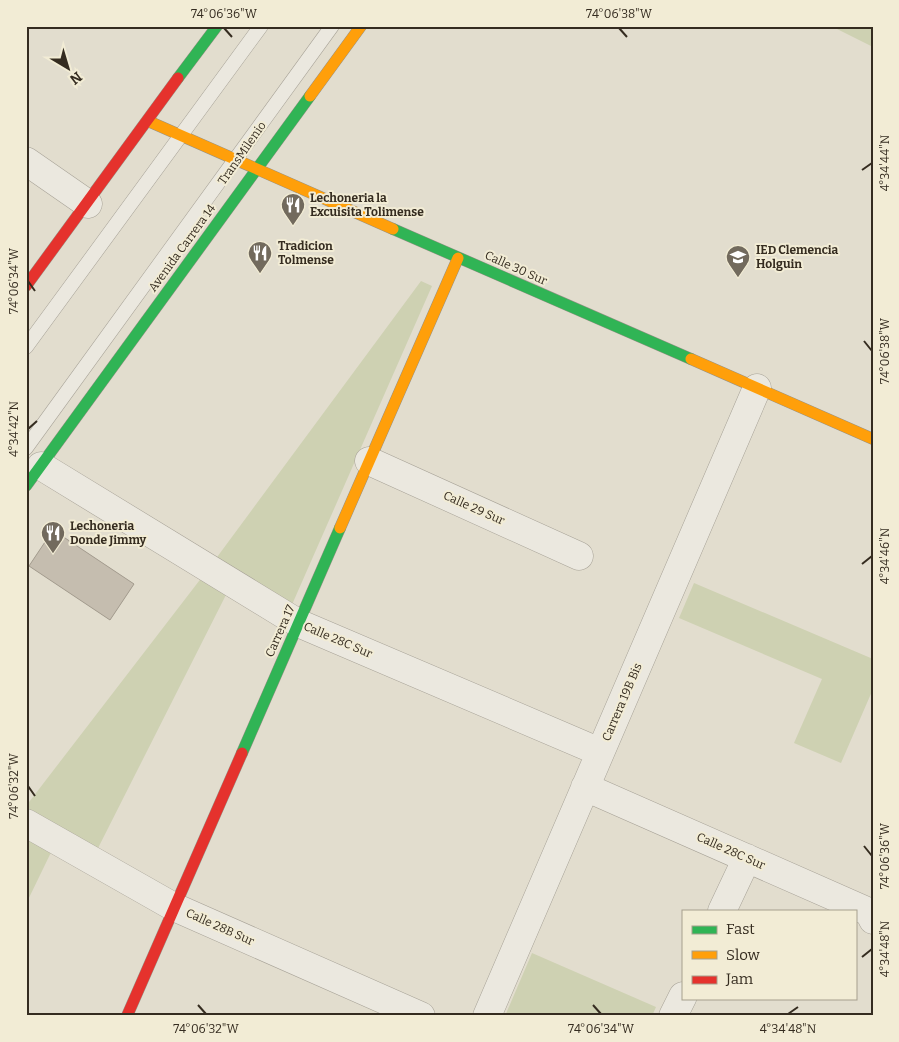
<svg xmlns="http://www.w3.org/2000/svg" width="899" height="1042" viewBox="0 0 899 1042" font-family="Bitter,serif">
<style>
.green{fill:#ced1b2}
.building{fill:#c5bdaf;stroke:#a29a8d}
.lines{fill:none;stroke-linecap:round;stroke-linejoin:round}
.lane-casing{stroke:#a7a297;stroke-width:15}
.street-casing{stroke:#a7a297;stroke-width:29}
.fast-casing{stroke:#979287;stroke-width:12}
.slow-casing{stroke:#979287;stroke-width:12}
.jam-casing{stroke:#979287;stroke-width:12}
.lane{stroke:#ebe8df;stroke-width:14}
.street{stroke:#ebe8df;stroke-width:28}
.fast{stroke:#30b455;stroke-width:11}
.slow{stroke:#ff9f0a;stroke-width:11}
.jam{stroke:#e5322d;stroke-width:11}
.ticks{fill:none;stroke:#352c20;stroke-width:2}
.labels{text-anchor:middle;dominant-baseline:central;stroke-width:4;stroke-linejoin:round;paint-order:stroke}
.street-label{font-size:12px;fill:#352c20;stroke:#f2ecd5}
.poi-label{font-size:12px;font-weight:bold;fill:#352c20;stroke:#f2ecd5;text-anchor:start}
.neatline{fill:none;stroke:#352c20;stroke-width:2}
.ticks-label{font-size:12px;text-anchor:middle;fill:#352c20}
</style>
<rect width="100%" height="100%" fill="#e2ddce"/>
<path class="green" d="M 831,26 L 873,26 L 873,47 Z
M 421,281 L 432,286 L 287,616 L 232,583 L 92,860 L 57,840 L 26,904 L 26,806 L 209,568 Z
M 694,583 L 873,659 L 873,689 L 841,763 L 794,743 L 822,679 L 679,618 Z
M 532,953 L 656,1007 L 652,1016 L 505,1016 Z"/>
<path class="building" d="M 53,530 L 134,584 L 110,620 L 29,566 Z"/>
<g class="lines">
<g class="lane-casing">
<path id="lane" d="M 26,347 L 261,26
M 26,448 L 332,26"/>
</g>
<g class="street-casing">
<path id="street" d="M 26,161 L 88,204
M 369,461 L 579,556
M 41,466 L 298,623 L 600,752
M 585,787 L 869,912 L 873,920
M 26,823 L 174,907 L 421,1016
M 722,911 L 747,858
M 487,1016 L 757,388
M 673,1016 L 683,996"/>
</g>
<g class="fast-casing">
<path id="fast" d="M 178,78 L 217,26
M 393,229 L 691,359
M 26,486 L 310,96
M 242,753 L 340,528"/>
</g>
<g class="slow-casing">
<path id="slow" d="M 310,96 L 361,26
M 148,121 L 393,229
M 691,359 L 873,439
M 340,528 L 458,258"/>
</g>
<g class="jam-casing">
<path id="jam" d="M 26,286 L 178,78
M 127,1016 L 242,753"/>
</g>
<use href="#lane" class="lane"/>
<use href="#street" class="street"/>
<use href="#fast" class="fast"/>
<use href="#slow" class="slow"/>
<use href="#jam" class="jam"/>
</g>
<path class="ticks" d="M 224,28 L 232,37M 619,28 L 627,37M 862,170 L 872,163M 28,281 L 35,291M 864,341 L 872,351M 28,429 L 37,421M 862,564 L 872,556M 28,786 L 35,796M 864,846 L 872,856M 862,957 L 872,949M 198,1005 L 206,1014M 593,1005 L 601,1014M 788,1014 L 798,1007"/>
<defs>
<g id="restaurant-pin" transform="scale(1.25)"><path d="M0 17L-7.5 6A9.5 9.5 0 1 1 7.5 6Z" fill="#726a5d" stroke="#f2ecd5"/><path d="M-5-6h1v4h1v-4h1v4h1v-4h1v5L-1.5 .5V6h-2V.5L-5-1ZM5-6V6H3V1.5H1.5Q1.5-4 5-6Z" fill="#fff"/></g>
<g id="school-pin" transform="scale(1.25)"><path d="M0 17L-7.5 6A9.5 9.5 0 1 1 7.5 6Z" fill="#726a5d" stroke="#f2ecd5"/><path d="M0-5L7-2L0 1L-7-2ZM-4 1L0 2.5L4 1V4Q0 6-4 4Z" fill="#fff"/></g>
</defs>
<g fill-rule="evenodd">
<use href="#restaurant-pin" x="293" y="205"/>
<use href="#restaurant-pin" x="260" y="253"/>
<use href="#school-pin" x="738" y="257"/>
<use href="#restaurant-pin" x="53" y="533"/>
</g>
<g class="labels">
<g class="street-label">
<text transform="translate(242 153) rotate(-55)">TransMilenio</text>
<text transform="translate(182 248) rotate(-54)">Avenida Carrera 14</text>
<text transform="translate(516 268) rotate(24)">Calle 30 Sur</text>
<text transform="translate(474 508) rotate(24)">Calle 29 Sur</text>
<text transform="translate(280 631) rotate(-66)">Carrera 17</text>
<text transform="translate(338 640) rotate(23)">Calle 28C Sur</text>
<text transform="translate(622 702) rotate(-67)">Carrera 19B Bis</text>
<text transform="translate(731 851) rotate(24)">Calle 28C Sur</text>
<text transform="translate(220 927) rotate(24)">Calle 28B Sur</text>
</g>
<g class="poi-label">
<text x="310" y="198">Lechoneria la<tspan x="310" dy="14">Excuisita Tolimense</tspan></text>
<text x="278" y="246">Tradicion<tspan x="278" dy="14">Tolmense</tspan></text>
<text x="756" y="250">IED Clemencia<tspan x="756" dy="14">Holguin</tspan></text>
<text x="70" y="526">Lechoneria<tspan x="70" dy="14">Donde Jimmy</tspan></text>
</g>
</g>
<rect width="899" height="1042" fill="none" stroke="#f2ecd5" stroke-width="55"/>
<rect x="682" y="910" width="175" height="90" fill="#f2ecd5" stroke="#a69f8d"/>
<rect x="692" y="926" width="25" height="8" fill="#30b455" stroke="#a69f8d"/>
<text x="726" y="934" font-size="15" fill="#352c20">Fast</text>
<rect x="692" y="951" width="25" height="8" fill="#ff9f0a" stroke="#a69f8d"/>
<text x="726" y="960" font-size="15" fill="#352c20">Slow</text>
<rect x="692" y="976" width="25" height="8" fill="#e5322d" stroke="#a69f8d"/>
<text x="726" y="984" font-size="15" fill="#352c20">Jam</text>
<g transform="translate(68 68) rotate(142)" stroke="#f2ecd5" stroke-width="4" paint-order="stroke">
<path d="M0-4L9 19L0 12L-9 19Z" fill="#352c20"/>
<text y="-8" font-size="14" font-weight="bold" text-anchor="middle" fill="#352c20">N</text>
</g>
<rect x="28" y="28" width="844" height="986" class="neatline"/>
<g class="ticks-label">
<text x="224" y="18">74°06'36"W</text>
<text x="619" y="18">74°06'38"W</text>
<text transform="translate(885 163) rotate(-90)" y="4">4°34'44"N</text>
<text transform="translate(14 281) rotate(-90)" y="4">74°06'34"W</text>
<text transform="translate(885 351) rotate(-90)" y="4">74°06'38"W</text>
<text transform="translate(14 429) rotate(-90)" y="4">4°34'42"N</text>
<text transform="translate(885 556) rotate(-90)" y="4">4°34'46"N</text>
<text transform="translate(14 786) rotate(-90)" y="4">74°06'32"W</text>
<text transform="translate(885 856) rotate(-90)" y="4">74°06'36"W</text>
<text transform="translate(885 949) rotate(-90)" y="4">4°34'48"N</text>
<text x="206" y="1033">74°06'32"W</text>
<text x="601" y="1033">74°06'34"W</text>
<text x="788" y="1033">4°34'48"N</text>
</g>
</svg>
